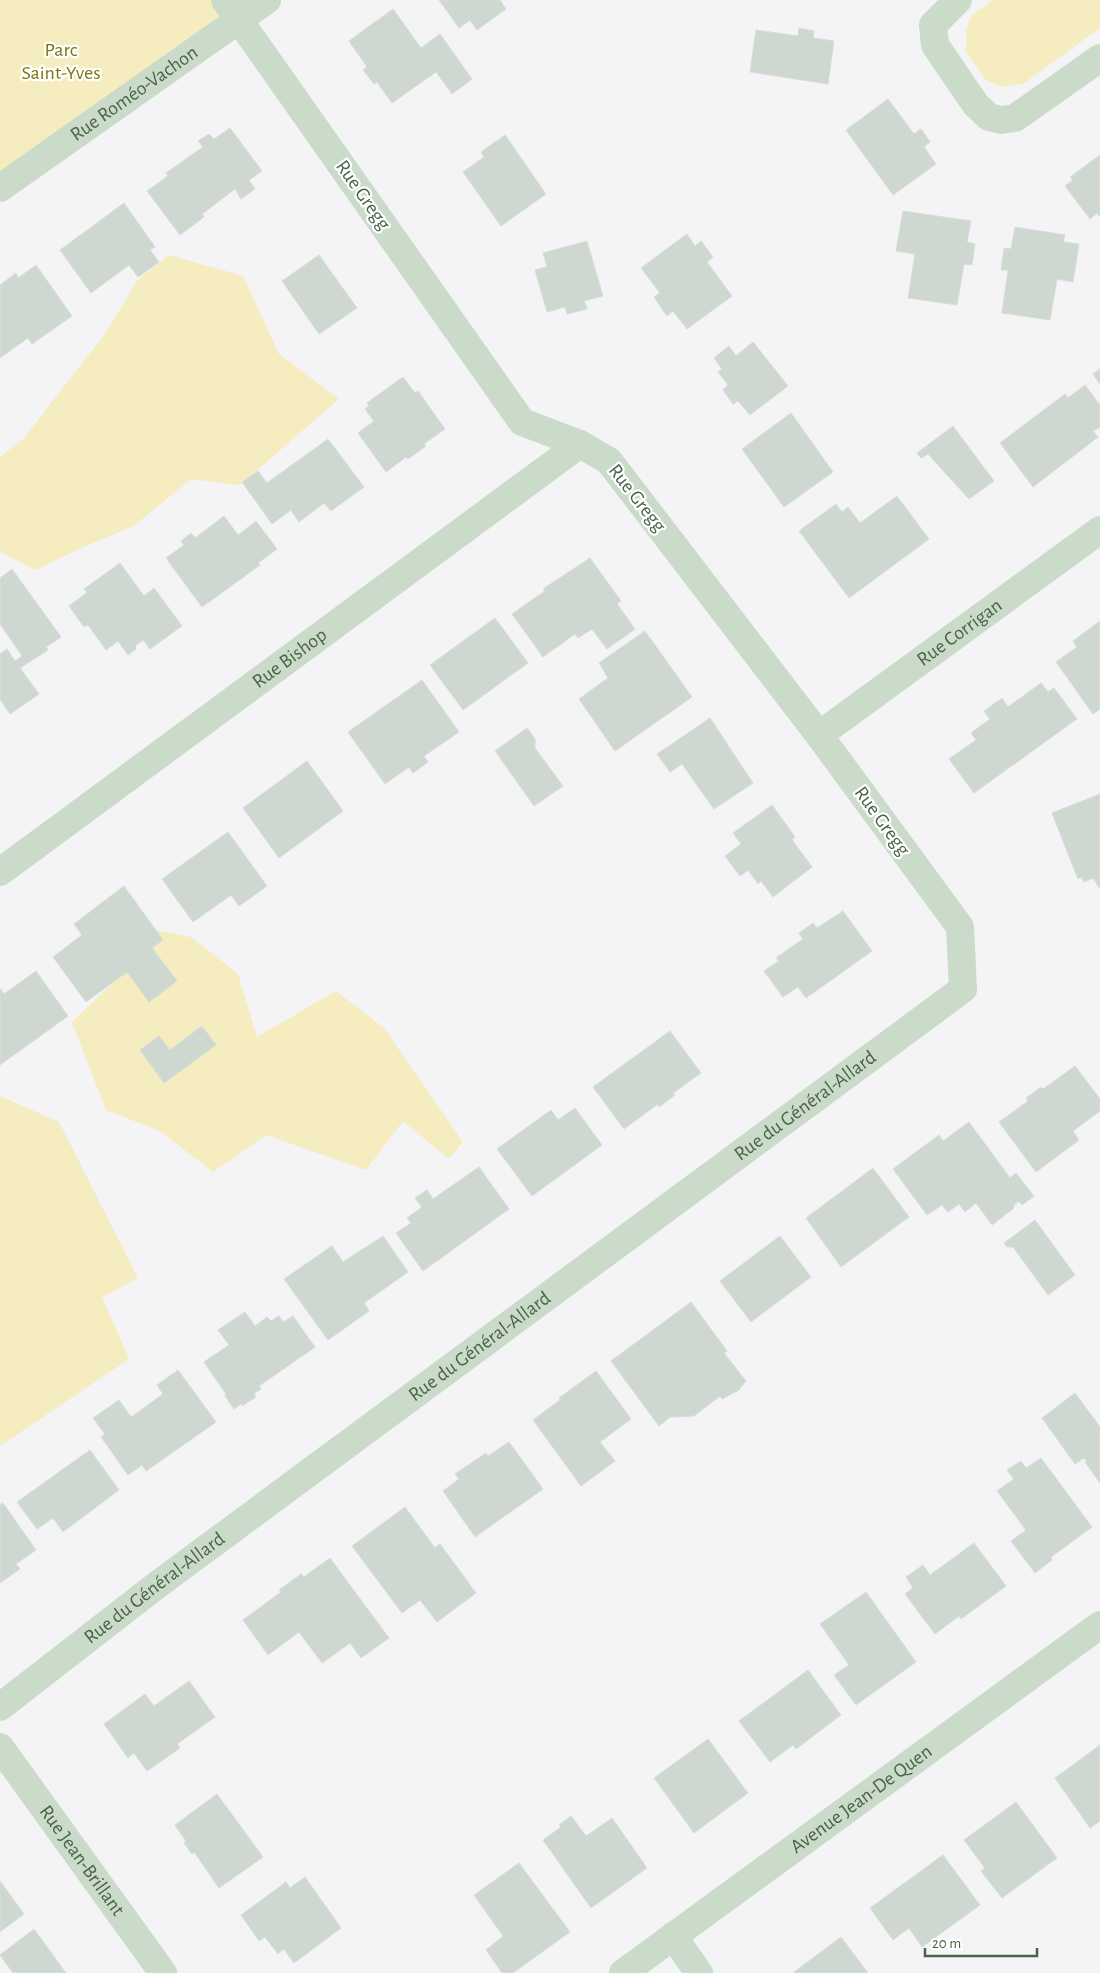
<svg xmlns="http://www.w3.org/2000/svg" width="1100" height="1973" viewBox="0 0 1100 1973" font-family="'Alegreya Sans',sans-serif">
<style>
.green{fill:#f5ecbf}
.building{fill:#cfd8d0;stroke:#d6ded8}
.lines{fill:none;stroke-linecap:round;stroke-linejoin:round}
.minor{stroke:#cadbc9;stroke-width:28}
.labels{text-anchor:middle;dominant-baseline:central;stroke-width:4.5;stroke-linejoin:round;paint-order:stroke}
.park-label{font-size:20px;fill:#7c760e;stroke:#fff}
.street-label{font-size:20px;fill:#4a6348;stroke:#fff}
</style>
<rect width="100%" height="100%" fill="#f4f3f5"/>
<path class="green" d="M 0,0 L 210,0 L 225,21 L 0,183 Z
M 993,0 L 1100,0 L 1100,28 L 1023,84 L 1001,87 L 986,80 L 966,52 L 966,31 L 971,16 Z
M 169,255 L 243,276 L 279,354 L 339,399 L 240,485 L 191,479 L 134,526 L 88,545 L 35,570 L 0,552 L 0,457 L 23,439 L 105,334 L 137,281 Z
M 151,929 L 191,937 L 238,974 L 257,1037 L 336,991 L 384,1028 L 463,1142 L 449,1159 L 403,1121 L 366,1170 L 266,1135 L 213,1172 L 160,1131 L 106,1110 L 72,1022 L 111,985 Z
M 0,1096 L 59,1122 L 138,1278 L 102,1297 L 129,1359 L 0,1446 Z"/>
<path class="building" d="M 439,0 L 500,0 L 506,9 L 477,30 L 470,20 L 459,28 Z
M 393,9 L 421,48 L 440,34 L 472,79 L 452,94 L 436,72 L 392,103 L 377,82 L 374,84 L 363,70 L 367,67 L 349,41 Z
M 799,28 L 814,31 L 813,38 L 834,41 L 828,84 L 750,72 L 756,30 L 798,36 Z
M 888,99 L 914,134 L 921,129 L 930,142 L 924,147 L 936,164 L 893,195 L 846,130 Z
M 230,128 L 262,171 L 249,180 L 255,189 L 241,199 L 235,189 L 202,214 L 204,217 L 180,235 L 147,191 L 168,176 L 166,173 L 203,147 L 198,141 L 209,134 L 214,139 Z
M 505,135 L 546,194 L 501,226 L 463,172 L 484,157 L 481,152 Z
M 1100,155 L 1100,217 L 1097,213 L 1090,219 L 1065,186 L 1073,180 L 1070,177 Z
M 124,203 L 155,247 L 150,250 L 159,262 L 138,277 L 129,265 L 91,293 L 60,250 Z
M 903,211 L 971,221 L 967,242 L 975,244 L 972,265 L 964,264 L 957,305 L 908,298 L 915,254 L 896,251 Z
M 1015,227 L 1065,235 L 1063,242 L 1079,244 L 1073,282 L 1057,279 L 1050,320 L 1002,313 L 1008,270 L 1001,270 L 1004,248 L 1011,249 Z
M 687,234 L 695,246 L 701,241 L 713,257 L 707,262 L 732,296 L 687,329 L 673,311 L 667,316 L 654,297 L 660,293 L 641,268 Z
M 587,241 L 603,296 L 584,301 L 587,309 L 567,314 L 565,307 L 547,312 L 535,270 L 547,267 L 543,253 Z
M 319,255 L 357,308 L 319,334 L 282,281 Z
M 36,265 L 72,316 L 32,344 L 28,338 L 0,358 L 0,285 L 16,273 L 18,278 Z
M 753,342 L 788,386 L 750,415 L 738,401 L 733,404 L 723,390 L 728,385 L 718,372 L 722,369 L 714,358 L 729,346 L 736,356 Z
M 1100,369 L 1100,384 L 1093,374 Z
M 403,377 L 415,393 L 418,391 L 445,429 L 424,444 L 426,446 L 408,459 L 406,457 L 386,472 L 358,433 L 374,421 L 365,409 L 369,406 L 367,403 Z
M 1085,385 L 1100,405 L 1100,427 L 1093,431 L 1098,437 L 1033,487 L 1000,443 L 1065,394 L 1068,398 Z
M 791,413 L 833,472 L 784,507 L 742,449 Z
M 953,426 L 994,481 L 969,499 L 928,454 L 921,458 L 917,453 Z
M 328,439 L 364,487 L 331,511 L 324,503 L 299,522 L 291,510 L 272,524 L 242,482 L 258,471 L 267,483 Z
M 897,496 L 929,539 L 849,598 L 799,531 L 836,504 L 842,512 L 848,507 L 860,523 Z
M 224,516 L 238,535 L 256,521 L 277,549 L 258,563 L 260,565 L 202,607 L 166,558 L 184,545 L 181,541 L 191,533 L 195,538 Z
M 590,558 L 621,601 L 617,604 L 635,629 L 607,649 L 592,629 L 578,638 L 575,634 L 543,657 L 512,614 L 545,591 L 543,589 Z
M 120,563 L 144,596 L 154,588 L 182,626 L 150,649 L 143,640 L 135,646 L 136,649 L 128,655 L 118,641 L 106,650 L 88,625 L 84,627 L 69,606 L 87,593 L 84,589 Z
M 12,569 L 61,637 L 46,647 L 48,650 L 20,668 L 39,694 L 10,714 L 0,699 L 0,654 L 7,649 L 15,661 L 22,656 L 0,624 L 0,578 Z
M 495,618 L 528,663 L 463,710 L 430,665 Z
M 1100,621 L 1100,709 L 1093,714 L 1056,662 L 1077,647 L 1073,641 Z
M 645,631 L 692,697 L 615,751 L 579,699 L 608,678 L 599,663 Z
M 422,680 L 459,732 L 424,756 L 428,762 L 413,773 L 409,767 L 385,784 L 348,732 Z
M 1041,683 L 1048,692 L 1054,688 L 1077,719 L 974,793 L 949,759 L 976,740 L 971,733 L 990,719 L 984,711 L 1002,698 L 1008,707 Z
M 710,718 L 753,783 L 714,809 L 682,764 L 670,772 L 657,754 Z
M 527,728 L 535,739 L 535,748 L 563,786 L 534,806 L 495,751 Z
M 307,761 L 343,811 L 279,858 L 243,808 Z
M 1100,794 L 1100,889 L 1093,878 L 1084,882 L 1081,877 L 1078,879 L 1052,813 Z
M 772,805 L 795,837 L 792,840 L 812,867 L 773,897 L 761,881 L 758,884 L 748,870 L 740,876 L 725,856 L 741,844 L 733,833 Z
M 228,832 L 267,886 L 239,906 L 231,895 L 193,922 L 162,879 Z
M 124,886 L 163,940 L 152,948 L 177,981 L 149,1002 L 127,972 L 86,1002 L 53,957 L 82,935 L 74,924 Z
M 843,911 L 872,951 L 806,998 L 798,987 L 783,997 L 764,971 L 779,961 L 776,958 L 803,939 L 799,933 L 813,923 L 817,928 Z
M 36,971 L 68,1016 L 0,1065 L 0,988 L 4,994 Z
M 202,1026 L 216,1045 L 164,1083 L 140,1050 L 159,1036 L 170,1050 Z
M 670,1031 L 701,1073 L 673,1093 L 675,1095 L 659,1107 L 658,1104 L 624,1129 L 593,1087 Z
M 1075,1066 L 1100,1099 L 1100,1111 L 1073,1131 L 1079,1140 L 1036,1172 L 999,1122 L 1028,1101 L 1026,1098 L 1041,1087 L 1043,1089 Z
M 575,1108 L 602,1145 L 532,1196 L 497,1149 L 551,1110 L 558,1120 Z
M 969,1122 L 1010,1178 L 1016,1173 L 1034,1196 L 1022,1205 L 1019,1201 L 1013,1206 L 1014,1208 L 992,1225 L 976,1203 L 965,1212 L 959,1204 L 948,1212 L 942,1205 L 927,1215 L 893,1169 L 939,1135 L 943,1141 Z
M 479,1167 L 509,1209 L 423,1271 L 396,1233 L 411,1223 L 407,1218 L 422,1207 L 415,1198 L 427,1190 L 433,1199 Z
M 873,1168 L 909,1217 L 841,1267 L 806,1218 Z
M 1035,1220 L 1075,1275 L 1048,1295 L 1013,1247 L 1007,1247 L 1004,1243 Z
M 383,1236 L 408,1272 L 364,1303 L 369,1311 L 328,1340 L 284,1279 L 332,1246 L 343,1262 Z
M 780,1236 L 811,1277 L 751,1322 L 720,1281 Z
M 691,1302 L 727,1351 L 724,1353 L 746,1381 L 739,1390 L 722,1399 L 720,1396 L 694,1416 L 670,1417 L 659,1426 L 611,1361 Z
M 245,1312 L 255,1326 L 267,1317 L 271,1321 L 279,1316 L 283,1322 L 293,1316 L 315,1347 L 259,1386 L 261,1389 L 254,1394 L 256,1397 L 242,1406 L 241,1404 L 234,1409 L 225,1396 L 226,1394 L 204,1362 L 229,1345 L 218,1330 Z
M 178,1370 L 216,1422 L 146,1471 L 142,1465 L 128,1475 L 101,1437 L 105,1434 L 93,1418 L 119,1400 L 131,1417 L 163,1394 L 157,1385 Z
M 596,1371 L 631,1419 L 600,1442 L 615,1461 L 581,1486 L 533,1420 L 560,1400 L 559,1398 Z
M 1075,1393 L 1100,1427 L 1100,1483 L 1085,1462 L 1087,1461 L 1084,1458 L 1075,1464 L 1042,1418 Z
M 509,1442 L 543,1489 L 475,1537 L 443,1491 L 459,1479 L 455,1474 L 486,1453 L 488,1456 Z
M 90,1450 L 119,1490 L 63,1532 L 53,1518 L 37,1529 L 17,1502 Z
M 1041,1458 L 1092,1527 L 1051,1557 L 1052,1560 L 1035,1573 L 1011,1541 L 1026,1530 L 997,1491 L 1014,1479 L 1007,1470 L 1021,1461 L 1026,1468 Z
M 3,1503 L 36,1550 L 16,1564 L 20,1569 L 0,1583 L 0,1505 Z
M 405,1507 L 435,1548 L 440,1544 L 476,1593 L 437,1622 L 420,1600 L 402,1613 L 352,1546 Z
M 974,1543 L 1006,1586 L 961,1619 L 959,1616 L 935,1634 L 905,1594 L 913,1588 L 906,1577 L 923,1565 L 930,1575 Z
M 330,1558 L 389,1638 L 361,1658 L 350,1643 L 322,1663 L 299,1632 L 268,1655 L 243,1620 L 281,1592 L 279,1590 L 301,1574 L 304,1577 Z
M 866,1592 L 916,1662 L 856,1705 L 834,1675 L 849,1665 L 820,1624 Z
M 808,1670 L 841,1715 L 796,1749 L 793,1745 L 770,1762 L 739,1721 Z
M 189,1681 L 215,1717 L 177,1744 L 180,1748 L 147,1771 L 134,1753 L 128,1758 L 104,1724 L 145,1694 L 154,1706 Z
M 708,1739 L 748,1793 L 694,1833 L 654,1778 Z
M 1100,1745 L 1100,1821 L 1090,1828 L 1055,1778 Z
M 217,1794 L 263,1857 L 219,1888 L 194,1852 L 192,1854 L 184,1843 L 186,1841 L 175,1825 Z
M 1016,1802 L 1057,1858 L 1002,1898 L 981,1871 L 985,1868 L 964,1840 Z
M 571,1816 L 586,1836 L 612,1818 L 647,1868 L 591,1908 L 543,1840 L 561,1827 L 559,1825 Z
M 943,1855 L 980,1905 L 922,1947 L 909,1928 L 893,1940 L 870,1908 Z
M 519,1863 L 570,1932 L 513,1973 L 502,1973 L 486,1950 L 503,1936 L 474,1895 Z
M 305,1877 L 341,1928 L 294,1963 L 284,1949 L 278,1954 L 265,1937 L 259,1941 L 241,1915 L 286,1882 L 290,1888 Z
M 0,1881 L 24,1914 L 0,1932 Z
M 34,1929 L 66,1973 L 13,1973 L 0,1955 Z
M 841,1937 L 868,1973 L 795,1973 L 794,1972 Z"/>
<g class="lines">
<g class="minor">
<path d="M 958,0 L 933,25 L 935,45 L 976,105 L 989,117 L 1001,120 L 1015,118 L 1100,58"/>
<path id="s1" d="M 0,188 L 267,0"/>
<path id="s2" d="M 819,735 L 1100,530"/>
<path id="s3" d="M 0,872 L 580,444"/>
<path id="s4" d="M 0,1707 L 157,1585 L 963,989 L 960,927 L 819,735 L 609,461 L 580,444 L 522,422 L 225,0"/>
<path id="s5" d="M 0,1747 L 163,1973"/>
<path d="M 673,1936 L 699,1973"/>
<path id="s6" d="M 623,1973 L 1100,1625"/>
</g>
</g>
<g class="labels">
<g class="park-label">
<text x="61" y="50">Parc<tspan x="61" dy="23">Saint-Yves</tspan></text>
</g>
<g class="street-label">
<text stroke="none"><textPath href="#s1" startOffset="164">Rue Roméo-Vachon</textPath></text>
<text transform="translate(363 195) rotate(55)">Rue Gregg</text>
<text transform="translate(637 498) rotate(52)">Rue Gregg</text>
<text stroke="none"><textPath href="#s2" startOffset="174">Rue Corrigan</textPath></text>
<text stroke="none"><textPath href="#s3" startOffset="360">Rue Bishop</textPath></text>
<text transform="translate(882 821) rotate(54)">Rue Gregg</text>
<text stroke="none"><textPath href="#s4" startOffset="1005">Rue du Général-Allard</textPath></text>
<text stroke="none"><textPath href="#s4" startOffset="600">Rue du Général-Allard</textPath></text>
<text stroke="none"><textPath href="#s4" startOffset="195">Rue du Général-Allard</textPath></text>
<text stroke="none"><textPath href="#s6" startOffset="295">Avenue Jean-De Quen</textPath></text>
<text stroke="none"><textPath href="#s5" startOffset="140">Rue Jean-Brillant</textPath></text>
</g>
</g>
<path d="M925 1948v8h112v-8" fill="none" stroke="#4a6348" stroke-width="2.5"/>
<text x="932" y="1948" font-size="15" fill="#4a6348" stroke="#ffffff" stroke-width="4" paint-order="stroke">20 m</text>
</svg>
